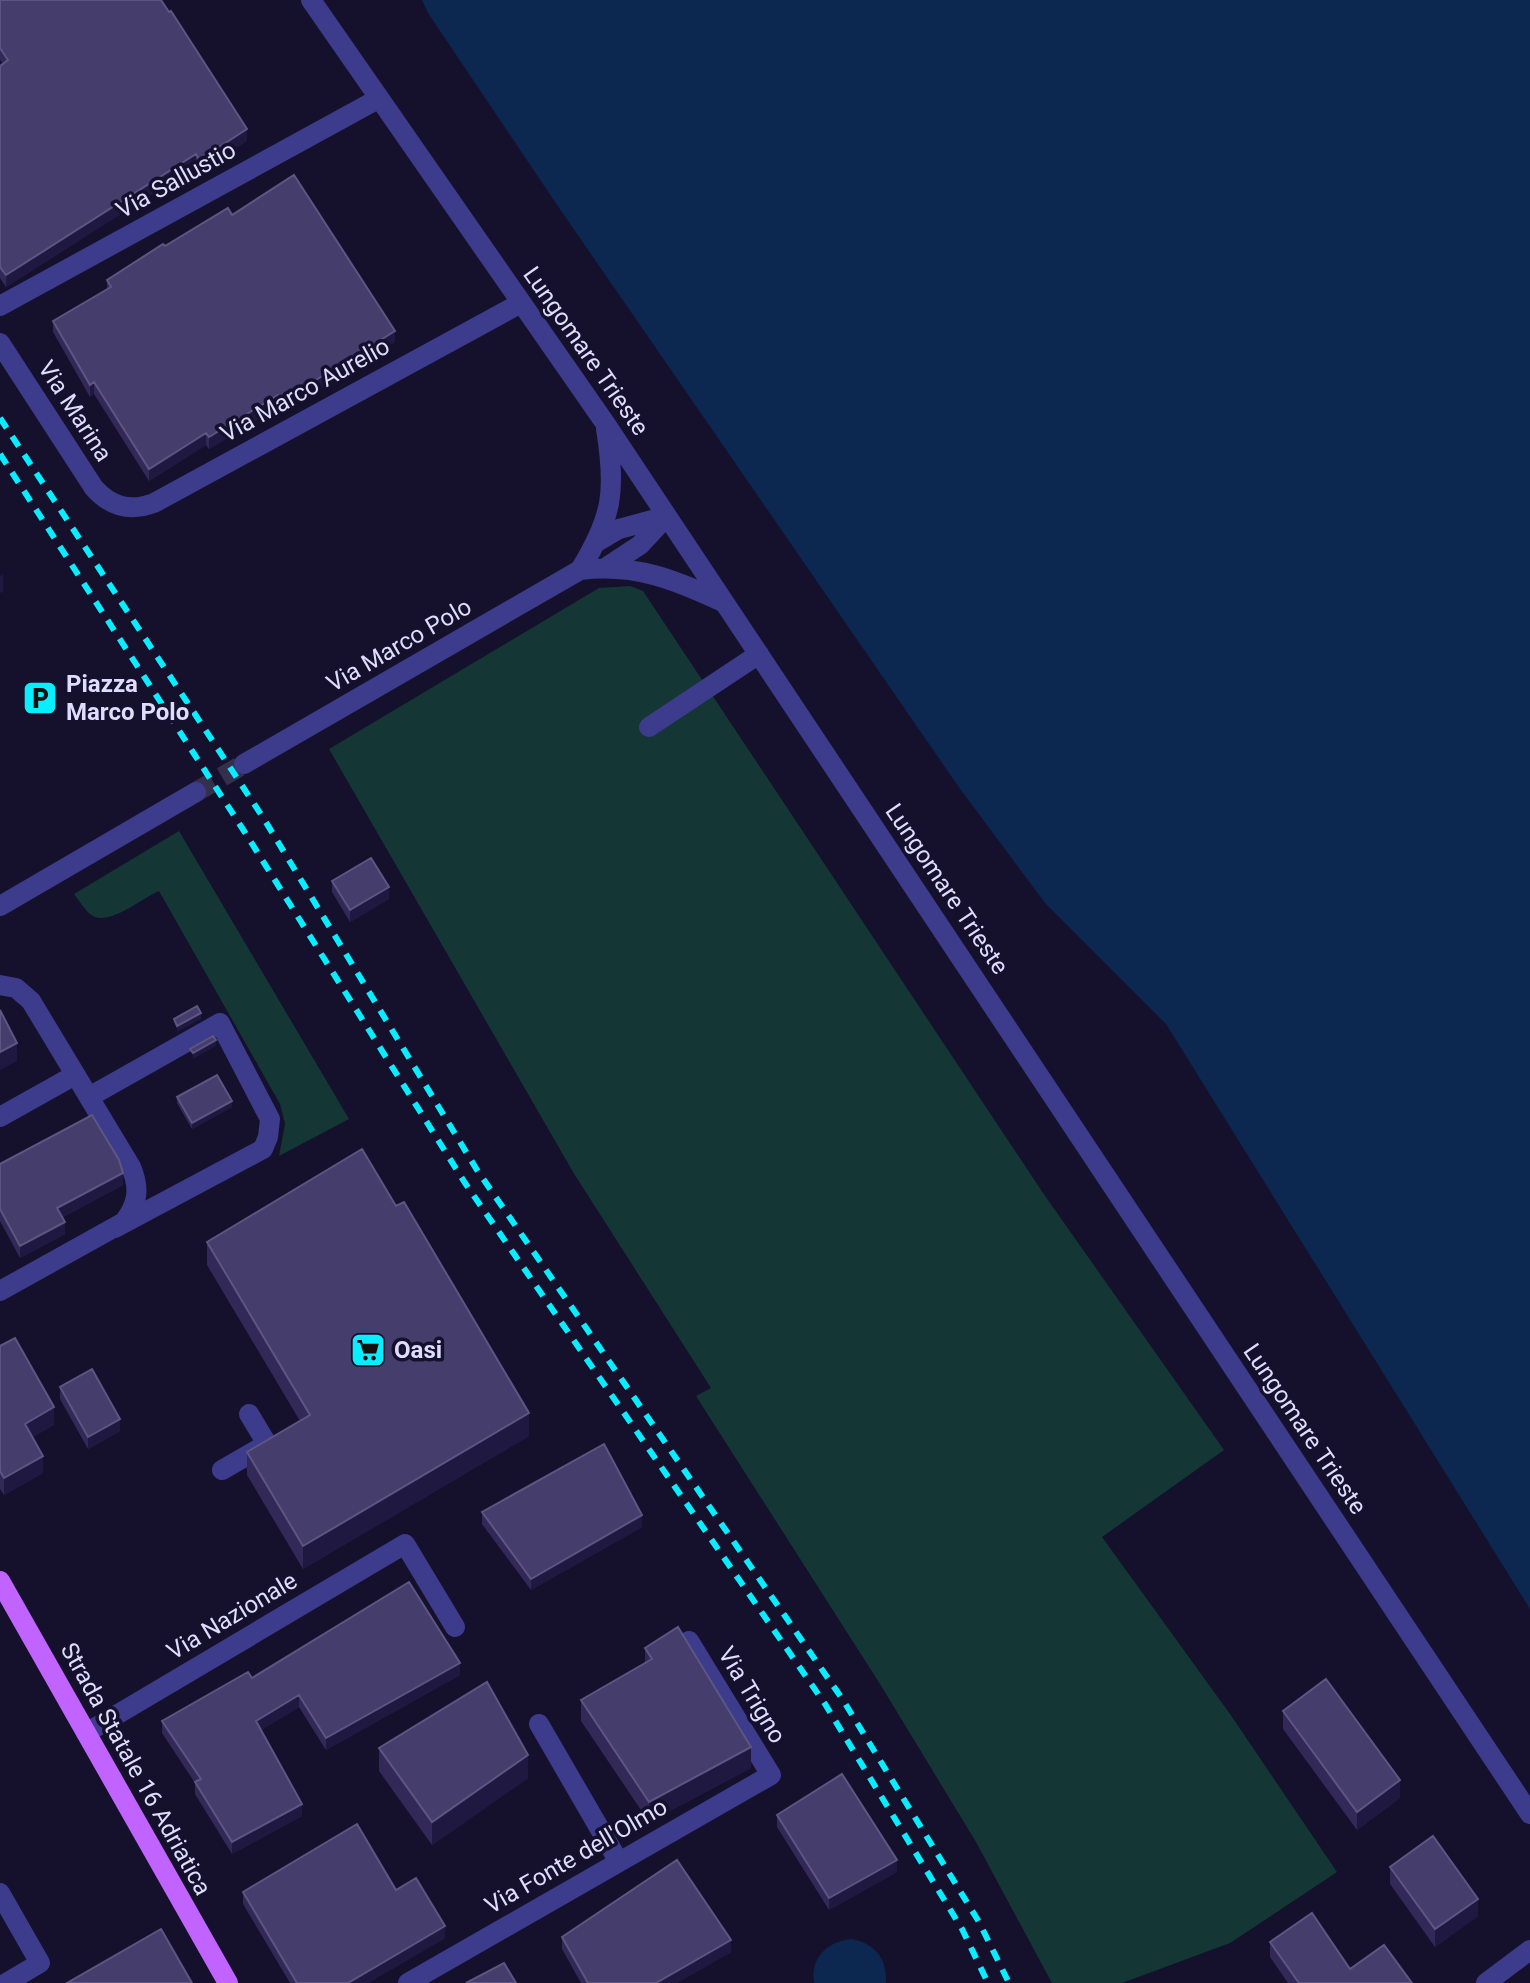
<svg xmlns="http://www.w3.org/2000/svg" width="1530" height="1983" viewBox="0 0 1530 1983" font-family="Roboto,sans-serif">
<style>
.green{fill:#143634}
.water{fill:#0c2750}
.lines{fill:none;stroke-linecap:round;stroke-linejoin:round}
.minor-tunnel{stroke:#332f4c;stroke-width:20;stroke-dasharray:20 10;stroke-linecap:butt}
.minor{stroke:#3c3b8c;stroke-width:20}
.major{stroke:#c063ff;stroke-width:20}
.rail{stroke:#08edff;stroke-width:6;stroke-dasharray:12 10;stroke-linecap:butt}
.wall{fill:#322959}
.shaded-wall{fill:#1f1840}
.building{fill:#453d6b;stroke:#5d5682;stroke-width:2}
.labels{text-anchor:middle;dominant-baseline:central;stroke-width:7;stroke-linejoin:round;paint-order:stroke}
.street-label{font-size:24px;fill:#dfdcff;stroke:#15112c}
.poi-label{font-size:24px;font-weight:bold;fill:#dfdcff;stroke:#15112c;text-anchor:start}
</style>
<rect width="100%" height="100%" fill="#15112c"/>
<path class="green" d="M 630,586 L 643,591 L 1043,1193 L 1224,1450 L 1102,1537 L 1230,1714 L 1337,1872 L 1230,1943 L 1122,1983 L 1052,1983 L 976,1842 L 880,1684 L 696,1396 L 711,1388 L 573,1172 L 329,749 L 599,588 Z
M 179,831 L 349,1119 L 279,1156 L 285,1124 L 280,1104 L 159,891 C 142,898 106,929 90,914 C 84,909 79,900 74,894 Z"/>
<path class="water" d="M 422,0 L 1530,0 L 1530,1609 L 1166,1024 L 1045,903 L 958,786 L 553,199 L 428,13 Z
M 852,1939 C 876,1944 887,1959 886,1983 L 814,1983 C 810,1957 828,1941 852,1939 Z"/>
<g class="lines">
<path class="minor-tunnel" d="M 196,792 L 244,764"/>
<path class="minor" d="M 311,0 L 605,423 L 1530,1814
M 0,306 L 378,99
M 0,343 L 94,488 C 111,507 130,512 154,503 L 521,303
M 597,542 L 619,529 L 667,516
M 608,566 L 640,545 L 667,516
M 580,570 C 613,516 616,491 606,429
M 649,727 L 759,654
M 244,764 L 580,570 C 635,563 676,580 725,603
M 0,906 L 196,792
M 0,985 L 16,988 L 31,1001 L 131,1167 C 140,1188 138,1204 124,1222 L 0,1291
M 89,1097 L 220,1023 L 270,1119 L 268,1137 L 263,1149 L 115,1228
M 0,1117 L 75,1075
M 222,1470 L 267,1444 L 249,1414
M 539,1724 L 619,1862
M 86,1733 L 405,1544 L 455,1627
M 0,1893 L 40,1963 L 6,1983
M 408,1983 L 771,1775 L 689,1641
M 1486,1983 L 1530,1950"/>
<path class="major" d="M 0,1581 L 228,1983"/>
<path class="rail" d="M 0,418 L 264,819 L 477,1170 L 843,1700 L 979,1922 L 1009,1983
M 0,454 L 244,831 L 465,1183 L 825,1704 L 962,1929 L 988,1983"/>
</g>
<path class="wall" d="M 0,0 L 247,141 L 199,171 L 196,166 L 6,287 L 0,278 L 0,66 L 3,64 L 0,60 Z
M 232,215 L 395,342 L 282,413 L 278,407 L 209,449 L 206,445 L 149,481 L 94,394 L 90,397 L 53,332 L 53,321 L 107,289 L 107,280 L 165,246 Z
M 332,881 L 389,899 L 350,922 L 332,892 Z
M 177,1097 L 232,1107 L 192,1129 L 177,1103 Z
M 0,1164 L 123,1185 L 63,1217 L 65,1234 L 20,1258 L 0,1221 Z
M 396,1206 L 529,1436 L 303,1569 L 247,1475 L 247,1452 L 300,1421 L 207,1265 L 207,1242 Z
M 0,1346 L 54,1425 L 32,1437 L 43,1473 L 4,1495 L 0,1489 Z
M 60,1387 L 120,1431 L 88,1449 L 60,1399 Z
M 482,1512 L 642,1527 L 531,1590 L 482,1524 Z
M 645,1648 L 751,1768 L 649,1822 L 581,1721 L 581,1700 L 645,1663 Z
M 460,1675 L 326,1750 L 299,1707 L 261,1730 L 302,1816 L 232,1854 L 195,1794 L 195,1783 L 162,1733 L 162,1721 L 252,1678 Z
M 1283,1711 L 1400,1798 L 1357,1830 L 1283,1729 Z
M 379,1748 L 528,1778 L 432,1845 L 379,1771 Z
M 777,1815 L 897,1872 L 829,1910 L 777,1827 Z
M 1390,1867 L 1478,1916 L 1435,1947 L 1390,1884 Z
M 243,1892 L 445,1938 L 368,1983 L 290,1983 L 243,1904 Z
M 562,1937 L 731,1952 L 677,1983 L 581,1983 L 562,1949 Z
M 1270,1942 L 1350,1969 L 1412,1983 L 1288,1983 L 1270,1957 Z"/>
<path class="shaded-wall" d="M 247,129 L 247,141 L 199,171 L 199,160 Z
M 196,154 L 196,166 L 6,287 L 6,275 Z
M 395,331 L 395,342 L 282,413 L 282,401 Z
M 94,382 L 94,394 L 90,397 L 90,385 Z
M 278,395 L 278,407 L 209,449 L 209,437 Z
M 206,433 L 206,445 L 149,481 L 149,469 Z
M 3,574 L 3,592 L 0,593 L 0,576 Z
M 389,887 L 389,899 L 350,922 L 350,910 Z
M 201,1013 L 201,1019 L 177,1032 L 177,1026 Z
M 216,1040 L 216,1046 L 193,1059 L 193,1053 Z
M 17,1043 L 17,1061 L 0,1070 L 0,1052 Z
M 232,1101 L 232,1107 L 192,1129 L 192,1123 Z
M 123,1173 L 123,1185 L 57,1220 L 57,1208 Z
M 65,1222 L 65,1234 L 20,1258 L 20,1246 Z
M 54,1407 L 54,1425 L 25,1442 L 25,1424 Z
M 529,1413 L 529,1436 L 303,1569 L 303,1546 Z
M 120,1419 L 120,1431 L 88,1449 L 88,1437 Z
M 43,1456 L 43,1473 L 4,1495 L 4,1478 Z
M 642,1515 L 642,1527 L 531,1590 L 531,1579 Z
M 460,1663 L 460,1675 L 326,1750 L 326,1738 Z
M 299,1695 L 299,1707 L 256,1733 L 256,1721 Z
M 751,1747 L 751,1768 L 649,1822 L 649,1802 Z
M 528,1755 L 528,1778 L 432,1845 L 432,1822 Z
M 1400,1780 L 1400,1798 L 1357,1830 L 1357,1812 Z
M 302,1804 L 302,1816 L 232,1854 L 232,1842 Z
M 897,1860 L 897,1872 L 829,1910 L 829,1898 Z
M 1478,1899 L 1478,1916 L 1435,1947 L 1435,1929 Z
M 445,1926 L 445,1938 L 368,1983 L 348,1983 Z
M 731,1940 L 731,1952 L 677,1983 L 656,1983 Z"/>
<path class="building" d="M 0,0 L 161,0 L 169,12 L 171,11 L 247,129 L 199,160 L 196,154 L 6,275 L 0,267 L 0,66 L 8,60 L 0,48 Z
M 294,175 L 395,331 L 282,401 L 278,395 L 209,437 L 206,433 L 149,469 L 94,382 L 90,385 L 53,321 L 111,287 L 107,280 L 163,244 L 165,246 L 228,208 L 232,215 Z
M 371,858 L 389,887 L 350,910 L 332,881 Z
M 197,1006 L 201,1013 L 177,1026 L 174,1019 Z
M 0,1010 L 17,1043 L 0,1052 Z
M 213,1036 L 216,1040 L 193,1053 L 190,1049 Z
M 217,1075 L 232,1101 L 192,1123 L 177,1097 Z
M 92,1115 L 119,1160 L 123,1173 L 57,1208 L 65,1222 L 20,1246 L 0,1209 L 0,1164 Z
M 362,1149 L 396,1206 L 404,1202 L 529,1413 L 303,1546 L 247,1452 L 310,1415 L 207,1242 Z
M 15,1338 L 54,1407 L 25,1424 L 43,1456 L 4,1478 L 0,1471 L 0,1346 Z
M 92,1369 L 120,1419 L 88,1437 L 60,1387 Z
M 604,1444 L 642,1515 L 531,1579 L 482,1512 Z
M 409,1582 L 460,1663 L 326,1738 L 299,1695 L 256,1721 L 302,1804 L 232,1842 L 195,1782 L 201,1779 L 162,1721 L 248,1672 L 252,1678 Z
M 678,1627 L 751,1747 L 649,1802 L 581,1700 L 652,1659 L 645,1648 Z
M 1326,1679 L 1400,1780 L 1357,1812 L 1283,1711 Z
M 487,1682 L 528,1755 L 432,1822 L 379,1748 Z
M 842,1774 L 897,1860 L 829,1898 L 777,1815 Z
M 357,1824 L 396,1890 L 416,1878 L 445,1926 L 348,1983 L 297,1983 L 243,1892 Z
M 1433,1836 L 1478,1899 L 1435,1929 L 1390,1867 Z
M 677,1860 L 731,1940 L 656,1983 L 588,1983 L 562,1937 Z
M 1312,1913 L 1350,1969 L 1384,1945 L 1412,1983 L 1299,1983 L 1270,1942 Z
M 161,1929 L 192,1983 L 67,1983 Z
M 504,1963 L 516,1983 L 466,1983 Z"/>
<defs>
<g id="parking-square" transform="scale(1.8)"><rect x="-9" y="-9" width="18" height="18" rx="4" fill="#08edff" stroke="#15112c"/><path d="M-3.5-5.5H1a3.5 3.5 0 0 1 0 7H-1V5.5H-3.5ZM-1-3.4V-.6H.8a1.4 1.4 0 0 0 0-2.8Z" fill="#111"/></g>
<g id="supermarket-square" transform="scale(1.8)"><rect x="-9" y="-9" width="18" height="18" rx="4" fill="#08edff" stroke="#15112c"/><path d="M-6-5.5h2.5l.6 2H6L4.5 2H-2.5L-4.4-4H-6ZM-1.5 3.2a1.3 1.3 0 1 0 .1 0ZM3 3.2a1.3 1.3 0 1 0 .1 0Z" fill="#111"/></g>
</defs>
<g fill-rule="evenodd">
<use href="#parking-square" x="40" y="698"/>
<use href="#supermarket-square" x="368" y="1350"/>
</g>
<g class="labels">
<g class="street-label">
<text transform="translate(176 180) rotate(-29)">Via Sallustio</text>
<text transform="translate(586 351) rotate(55)">Lungomare Trieste</text>
<text transform="translate(305 390) rotate(-29)">Via Marco Aurelio</text>
<text transform="translate(75 411) rotate(57)">Via Marina</text>
<text transform="translate(399 645) rotate(-30)">Via Marco Polo</text>
<text transform="translate(947 889) rotate(56)">Lungomare Trieste</text>
<text transform="translate(1305 1429) rotate(56)">Lungomare Trieste</text>
<text transform="translate(232 1616) rotate(-31)">Via Nazionale</text>
<text transform="translate(752 1695) rotate(59)">Via Trigno</text>
<text transform="translate(136 1769) rotate(61)">Strada Statale 16 Adriatica</text>
<text transform="translate(576 1856) rotate(-30)">Via Fonte dell'Olmo</text>
</g>
<g class="poi-label">
<text x="66" y="684">Piazza<tspan x="66" dy="28">Marco Polo</tspan></text>
<text x="394" y="1350">Oasi</text>
</g>
</g>
</svg>
